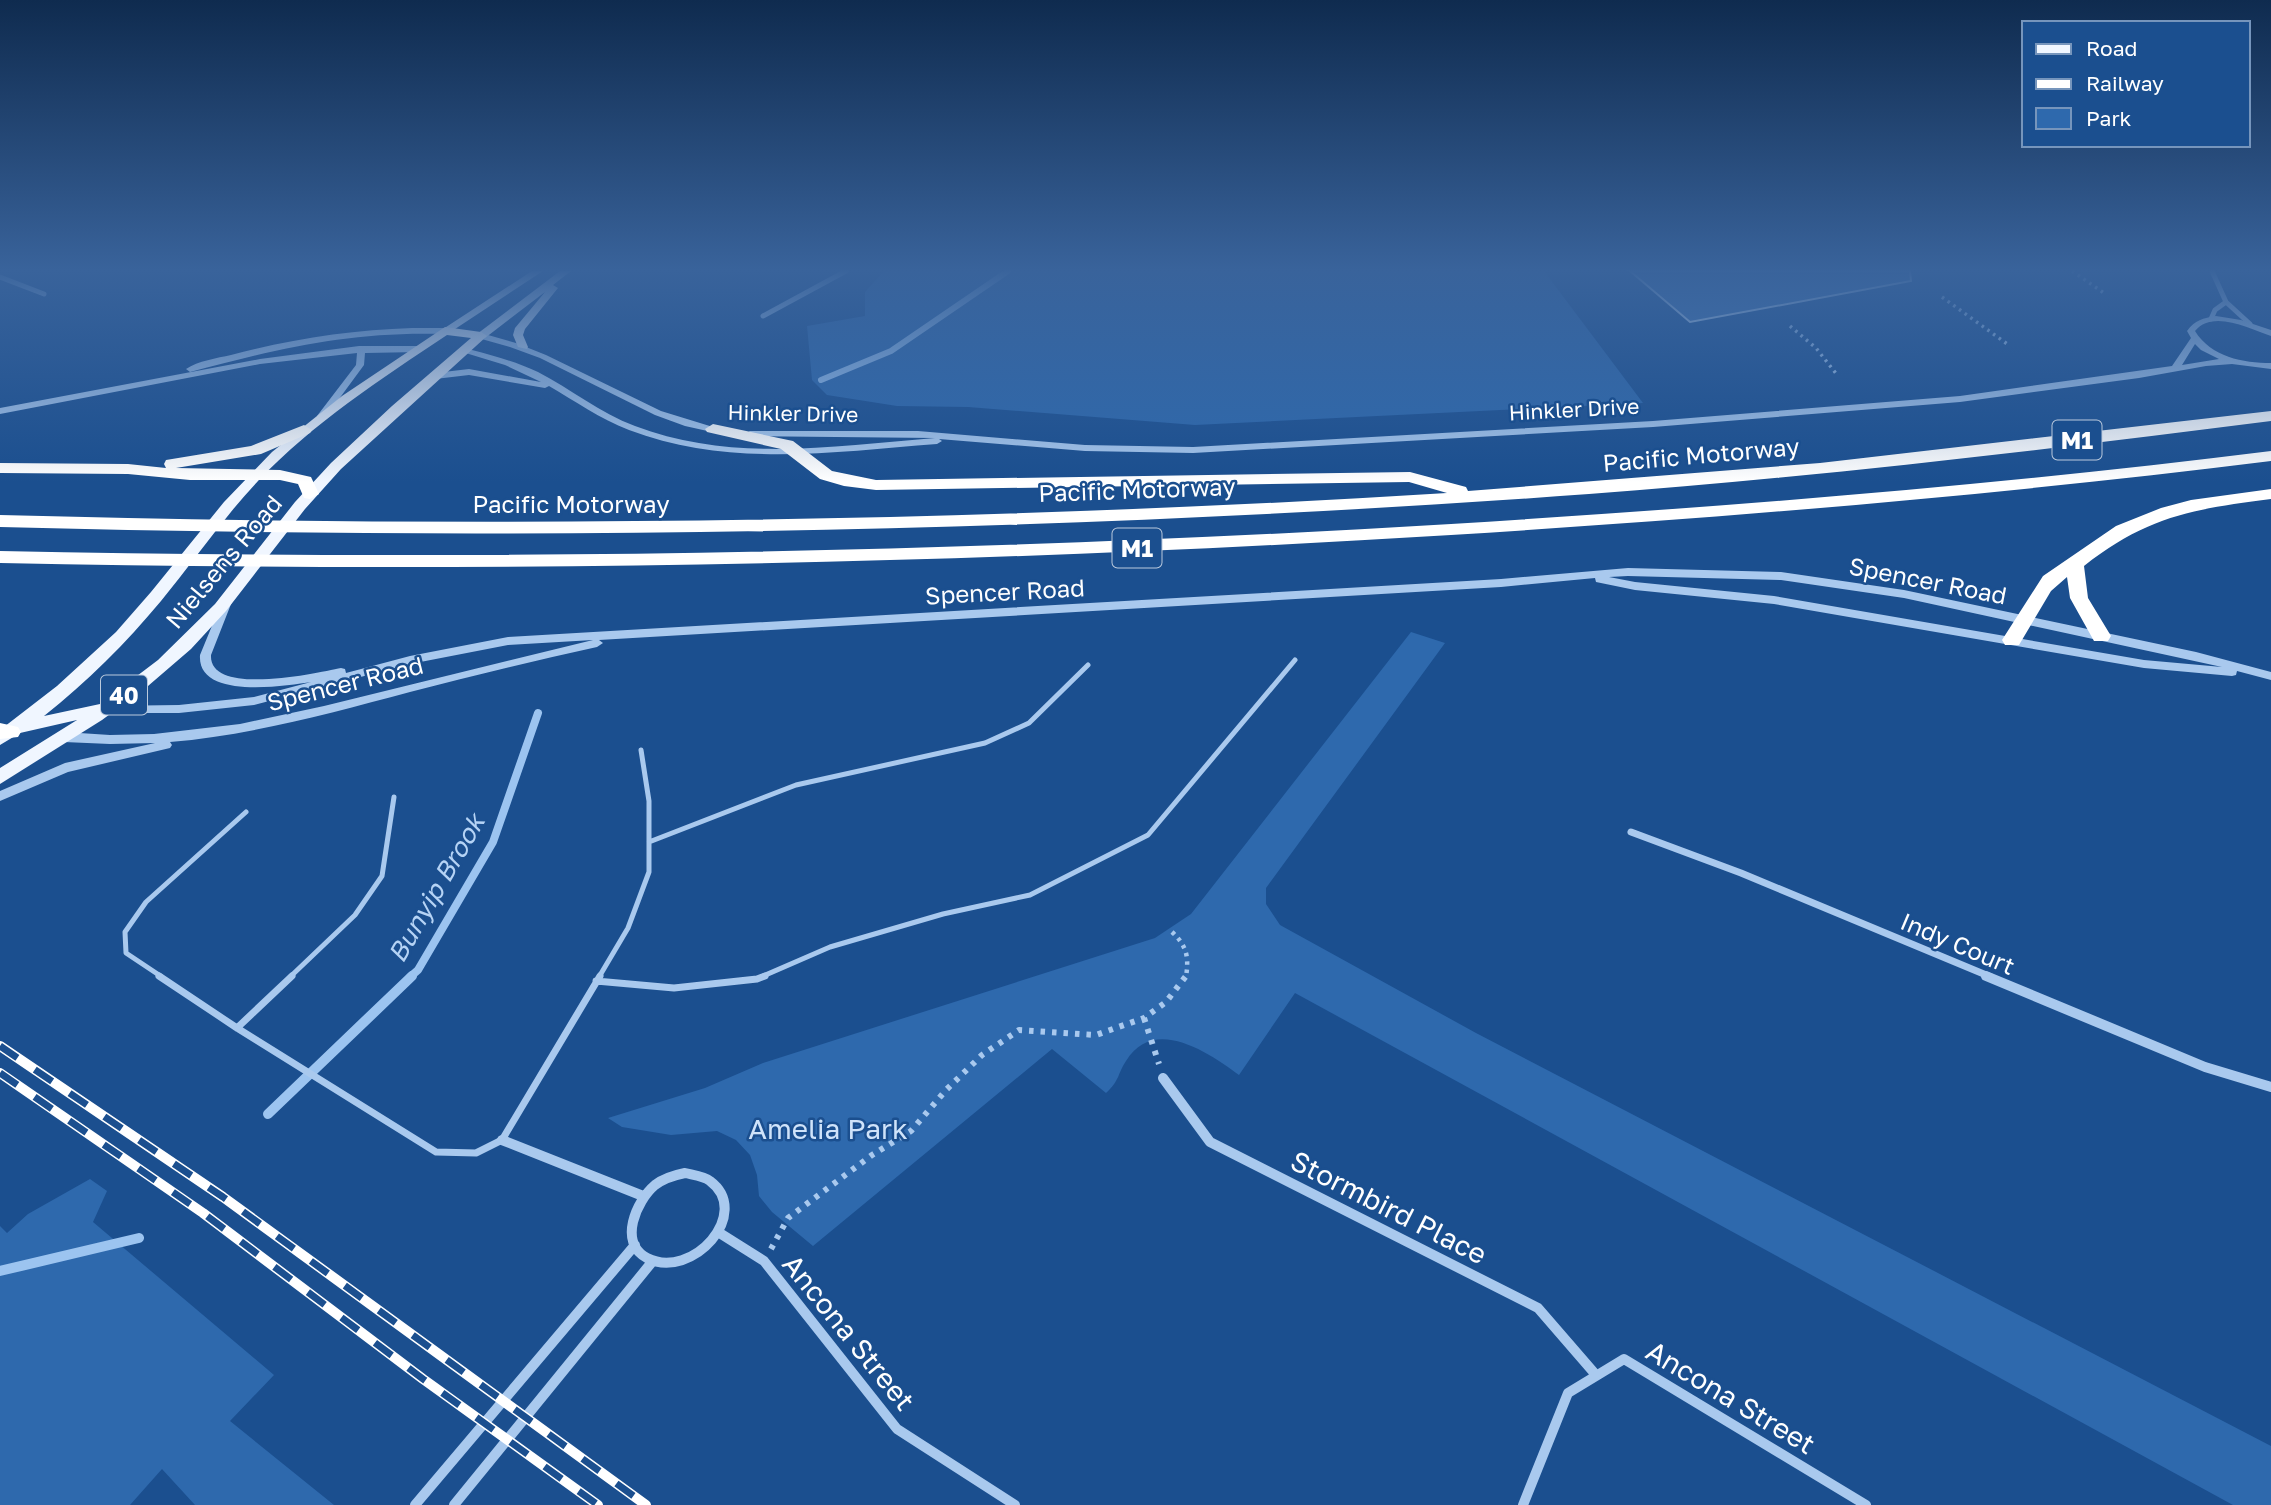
<svg xmlns="http://www.w3.org/2000/svg" width="2271" height="1505" viewBox="0 0 2271 1505" font-family="'Golos Text',sans-serif">
<style>
.green{fill:#2e69ad}
.lines{fill:none;stroke-linecap:round;stroke-linejoin:round}
.stream-far2{stroke:#9cc4f0;stroke-width:6}
.stream-far1{stroke:#9cc4f0;stroke-width:8}
.stream{stroke:#9cc4f0;stroke-width:10}
.building{fill:#4478b7;stroke:#cfe3fa;stroke-width:2}
.path-far2{stroke:#a9c9ee;stroke-width:3.5;stroke-dasharray:2.5 4.5;stroke-linecap:butt}
.path-far1{stroke:#a9c9ee;stroke-width:4.5;stroke-dasharray:3.5 5;stroke-linecap:butt}
.path{stroke:#a9c9ee;stroke-width:6;stroke-dasharray:4.5 7;stroke-linecap:butt}
.service-far1{stroke:#a9c9ee;stroke-width:5}
.service{stroke:#a9c9ee;stroke-width:7}
.minor-far2{stroke:#a9c9ee;stroke-width:5}
.minor-far1{stroke:#a9c9ee;stroke-width:7}
.minor{stroke:#a9c9ee;stroke-width:10}
.tertiary{fill:#a9c9ee;fill-rule:evenodd}
.secondary{fill:#d6e6fa;fill-rule:evenodd}
.primary{fill:#f0f6ff;fill-rule:evenodd}
.motorway{fill:#fff;fill-rule:evenodd}
.rail-casing{stroke:#fff;stroke-width:10}
.rail{stroke:#1b4f8f;stroke-width:7;stroke-dasharray:21;stroke-linecap:butt}
.labels{text-anchor:middle;dominant-baseline:central;stroke-width:5;stroke-linejoin:round;paint-order:stroke}
.far-street-label{font-size:21px;fill:#fff;stroke:#1b4f8f}
.shield{fill:#1b4f8f;stroke:#bbcadd;stroke-width:2}
.shield-label{font-size:23px;font-weight:bold;fill:#fff}
.street-label{font-size:24px;fill:#fff;stroke:#1b4f8f}
.water-label{font-size:26px;font-style:italic;fill:#b5d3f5;stroke:#1b4f8f}
.near-park-label{font-size:28px;fill:#cfe3fa;stroke:#1b4f8f}
.near-street-label{font-size:28px;fill:#fff;stroke:#1b4f8f}
</style>
<rect width="100%" height="100%" fill="#1b4f8f"/>
<path class="green" d="M 884,271 L 1544,271 L 1643,403 L 1195,425 L 968,407 L 897,406 L 827,395 L 812,380 L 807,326 L 865,316 L 865,292 Z
M 1411,632 L 1445,643 L 1266,888 L 1266,904 L 1280,925 L 1476,1033 L 2271,1446 L 2271,1505 L 2233,1505 L 1295,993 L 1239,1075 C 1209,1053 1154,1015 1126,1061 C 1117,1075 1120,1080 1106,1093 L 1052,1049 L 813,1246 L 772,1212 L 759,1196 L 757,1175 L 750,1155 L 736,1140 L 717,1131 L 671,1135 L 622,1127 L 608,1118 L 705,1088 L 763,1063 L 1155,938 L 1191,914 Z
M 90,1179 L 107,1191 L 93,1222 L 274,1375 L 230,1421 L 334,1505 L 195,1505 L 162,1469 L 130,1505 L 0,1505 L 0,1226 L 7,1233 L 28,1214 Z"/>
<g class="lines">
<path class="stream-far2" d="M 821,380 L 891,351 L 1008,271"/>
<path class="stream-far1" d="M 410,977 L 418,970 L 493,842 L 538,713"/>
<path class="stream" d="M 268,1114 L 412,976
M 0,1271 L 139,1238"/>
</g>
<path class="building" d="M 1630,271 L 1910,271 L 1911,281 L 1690,322 Z"/>
<g class="lines">
<path class="path-far2" d="M 2072,271 L 2104,293
M 1942,297 L 2010,346
M 1790,326 L 1816,348 L 1838,376"/>
<path class="path-far1" d="M 1172,932 C 1187,946 1189,957 1186,977"/>
<path class="path" d="M 1144,1018 L 1159,1064
M 771,1249 L 788,1218 L 872,1155 L 911,1131 L 946,1090 L 982,1055 L 1019,1030 L 1096,1035 L 1144,1018 L 1166,1002 L 1186,976"/>
<path class="service-far1" d="M 649,842 L 796,785 L 985,743 L 1029,723 L 1088,665
M 162,977 L 126,953 L 125,932 L 146,902 L 246,812
M 290,977 L 355,915 L 382,876 L 394,797
M 599,977 L 628,928 L 649,872 L 649,801 L 641,750
M 761,977 L 830,947 L 943,914 L 1030,895 L 1148,835 L 1295,660"/>
<path class="service" d="M 159,976 L 237,1028 L 436,1152 L 476,1153 L 502,1140 L 600,976
M 596,981 L 674,988 L 757,979 L 765,976
M 237,1028 L 292,976"/>
<path class="minor-far2" d="M 2212,271 L 2226,302 L 2250,324
M 0,277 L 44,294
M 763,316 L 846,271
M 2211,319 L 2215,310 L 2226,302"/>
<path class="minor-far1" d="M 1631,832 L 1741,873 L 1991,977"/>
<path class="minor" d="M 1986,976 L 2205,1067 L 2271,1087
M 1163,1078 L 1210,1142 L 1538,1308 L 1596,1375
M 502,1140 L 643,1196
M 685,1173 C 693,1175 704,1176 710,1181 C 753,1213 692,1281 647,1258 C 618,1243 636,1201 655,1185 C 664,1178 675,1175 685,1173 Z
M 718,1232 L 764,1261 L 897,1429 L 1015,1505
M 415,1505 L 635,1245
M 454,1505 L 652,1262
M 1523,1505 L 1568,1393 L 1624,1359 L 1866,1505"/>
<path class="tertiary" d="M 2216,316 L 2241,320 L 2271,330 L 2271,336 C 2250,329 2213,309 2195,331 C 2211,357 2243,363 2271,363 L 2271,369 L 2232,364 L 2206,366 L 2139,378 L 1960,402 L 1653,427 L 1193,453 L 1085,451 L 939,439 L 942,441 L 937,444 C 833,452 729,468 629,430 C 600,419 575,401 549,386 L 545,388 L 469,375 L 435,379 L 430,376 L 435,373 L 469,369 L 541,382 L 505,365 L 459,351 L 463,348 L 472,350 C 495,356 517,362 538,372 C 571,389 600,413 635,426 C 732,463 835,446 935,438 L 747,436 L 745,434 L 750,431 L 918,431 L 1085,445 L 1193,447 L 1653,421 L 1960,396 L 2172,366 L 2191,338 L 2187,331 C 2195,320 2203,318 2216,316 ZM 2195,344 L 2201,350 L 2219,359 L 2182,365 Z
M 412,328 L 445,328 L 449,331 L 445,334 C 351,331 280,348 190,372 L 186,369 C 198,361 217,358 231,355 C 291,339 351,330 412,328 Z
M 481,333 L 516,343 L 546,355 L 661,411 L 726,431 L 721,434 L 685,426 L 655,415 L 540,358 L 510,347 L 478,338 L 477,336 Z
M 359,346 L 418,346 L 422,349 L 418,352 L 365,353 L 364,365 L 325,418 L 322,419 L 317,416 L 356,365 L 357,353 L 260,364 L 0,414 L 0,408 L 260,359 Z
M 1628,568 L 1781,572 L 1904,590 L 2196,652 L 2271,672 L 2271,680 L 2237,671 L 2236,675 L 2232,676 L 2144,668 L 1774,604 L 1635,590 L 1596,582 L 1595,578 L 1501,587 L 599,640 L 603,643 L 597,647 C 534,661 472,676 410,692 C 331,713 252,735 170,742 L 172,745 L 170,748 L 68,772 L 0,801 L 0,791 L 65,763 L 155,743 L 110,744 L 64,742 L 58,737 L 64,732 L 110,735 L 154,734 L 240,724 L 324,706 L 593,640 L 508,645 L 410,664 L 254,705 L 179,713 L 100,713 L 98,710 L 100,707 L 104,706 L 179,705 L 254,697 L 311,682 C 284,686 197,700 200,655 L 223,599 L 228,595 L 233,599 L 211,655 C 209,697 317,673 341,668 L 345,669 L 346,673 L 410,656 L 508,637 L 1501,579 ZM 1628,576 L 1781,580 L 1904,598 L 2222,667 L 2144,660 L 1774,596 L 1635,582 L 1609,577 Z"/>
<path class="secondary" d="M 532,271 L 543,271 L 449,333 L 440,331 Z
M 560,271 L 571,271 L 553,285 L 558,288 L 525,329 L 523,335 L 528,347 L 527,349 L 518,347 L 513,335 L 515,328 L 545,292 L 485,338 L 477,338 L 477,334 Z"/>
<path class="primary" d="M 445,327 L 481,332 L 487,336 L 341,469 L 305,509 L 226,611 L 191,649 L 148,686 L 102,720 L 0,784 L 0,768 L 77,720 L 20,733 L 0,745 L 0,730 L 57,686 L 116,632 L 151,592 L 224,502 L 272,452 L 342,396 ZM 447,335 L 471,338 L 392,406 L 331,463 L 295,502 L 215,604 L 158,660 L 100,704 L 44,716 C 87,682 126,643 161,601 C 194,561 223,518 258,481 C 313,423 381,379 447,335 Z"/>
<path class="motorway" d="M 2271,411 L 2271,421 C 2044,450 1817,477 1589,494 C 1060,533 530,541 0,527 L 0,515 C 482,528 965,523 1447,493 L 1409,482 L 876,490 L 844,486 L 820,479 L 781,449 L 707,432 L 705,429 L 713,424 L 793,441 L 832,471 L 876,480 L 1410,472 L 1466,487 L 1468,491 L 1820,463 Z
M 304,425 L 312,430 L 310,433 L 261,454 L 176,468 L 280,470 L 311,477 L 319,494 L 310,499 L 304,498 L 298,484 L 280,480 L 190,480 L 128,474 L 0,473 L 0,463 L 128,464 L 166,468 L 164,464 L 166,460 L 251,446 Z
M 2271,451 L 2271,461 C 1999,495 1725,518 1451,535 C 968,565 484,573 0,563 L 0,551 C 484,561 968,553 1451,524 C 1725,507 1999,485 2271,451 Z
M 2271,489 L 2271,499 C 2194,509 2147,516 2084,566 L 2088,598 L 2111,636 L 2108,641 L 2094,641 L 2070,598 L 2067,577 L 2051,591 L 2019,645 L 2005,645 L 2002,640 L 2043,576 L 2116,526 L 2161,508 L 2191,500 Z
M 0,723 L 18,727 L 21,732 L 18,737 L 0,739 Z"/>
<g class="rail-casing">
<path id="rail" d="M 0,1046 L 223,1197 L 646,1505
M 0,1073 L 203,1213 L 423,1379 L 598,1505"/>
</g>
<use href="#rail" class="rail"/>
</g>
<linearGradient id="sky" x2="0" y2="1"><stop stop-color="#0f2b4f"/><stop offset="0.56" stop-color="#39639b"/><stop offset="1" stop-color="#39639b" stop-opacity="0"/></linearGradient>
<rect width="2271" height="482" fill="url(#sky)"/>
<g class="labels">
<g class="far-street-label">
<text transform="translate(1574 409) rotate(-3)">Hinkler Drive</text>
<text transform="translate(793 413) rotate(1)">Hinkler Drive</text>
</g>
<g class="shield">
<rect x="2052.5" y="420.5" width="49" height="39" rx="5"/>
<rect x="1112.5" y="528.5" width="49" height="39" rx="5"/>
<rect x="101" y="675.5" width="46" height="39" rx="5"/>
</g>
<g class="shield-label">
<text x="2077" y="440">M1</text>
<text x="1137" y="548">M1</text>
<text x="124" y="695">40</text>
</g>
<g class="street-label">
<text transform="translate(1701 454) rotate(-5)">Pacific Motorway</text>
<text transform="translate(1137 489) rotate(-2)">Pacific Motorway</text>
<text x="571" y="503">Pacific Motorway</text>
<text transform="translate(223 561) rotate(-50)">Nielsens Road</text>
<text transform="translate(1928 580) rotate(11)">Spencer Road</text>
<text transform="translate(1005 591) rotate(-3)">Spencer Road</text>
<text transform="translate(345 683) rotate(-14)">Spencer Road</text>
<text transform="translate(1958 943) rotate(23)">Indy Court</text>
</g>
<g class="water-label">
<text transform="translate(436 888) rotate(-60)">Bunyip Brook</text>
</g>
<g class="near-park-label">
<text x="828" y="1128">Amelia Park</text>
</g>
<g class="near-street-label">
<text transform="translate(1389 1207) rotate(27)">Stormbird Place</text>
<text transform="translate(849 1332) rotate(51)">Ancona Street</text>
<text transform="translate(1731 1397) rotate(31)">Ancona Street</text>
</g>
</g>
<rect x="2022" y="21" width="228" height="126" fill="#1b4f8f" stroke="#7695bc" stroke-width="2"/>
<rect x="2036" y="44" width="35" height="10" fill="#f0f6ff" stroke="#7695bc" stroke-width="2"/>
<text x="2086" y="56" font-size="21" fill="#ffffff">Road</text>
<rect x="2036" y="79" width="35" height="10" fill="#ffffff" stroke="#7695bc" stroke-width="2"/>
<text x="2086" y="91" font-size="21" fill="#ffffff">Railway</text>
<rect x="2036" y="108" width="35" height="21" fill="#2e69ad" stroke="#7695bc" stroke-width="2"/>
<text x="2086" y="126" font-size="21" fill="#ffffff">Park</text>
</svg>
